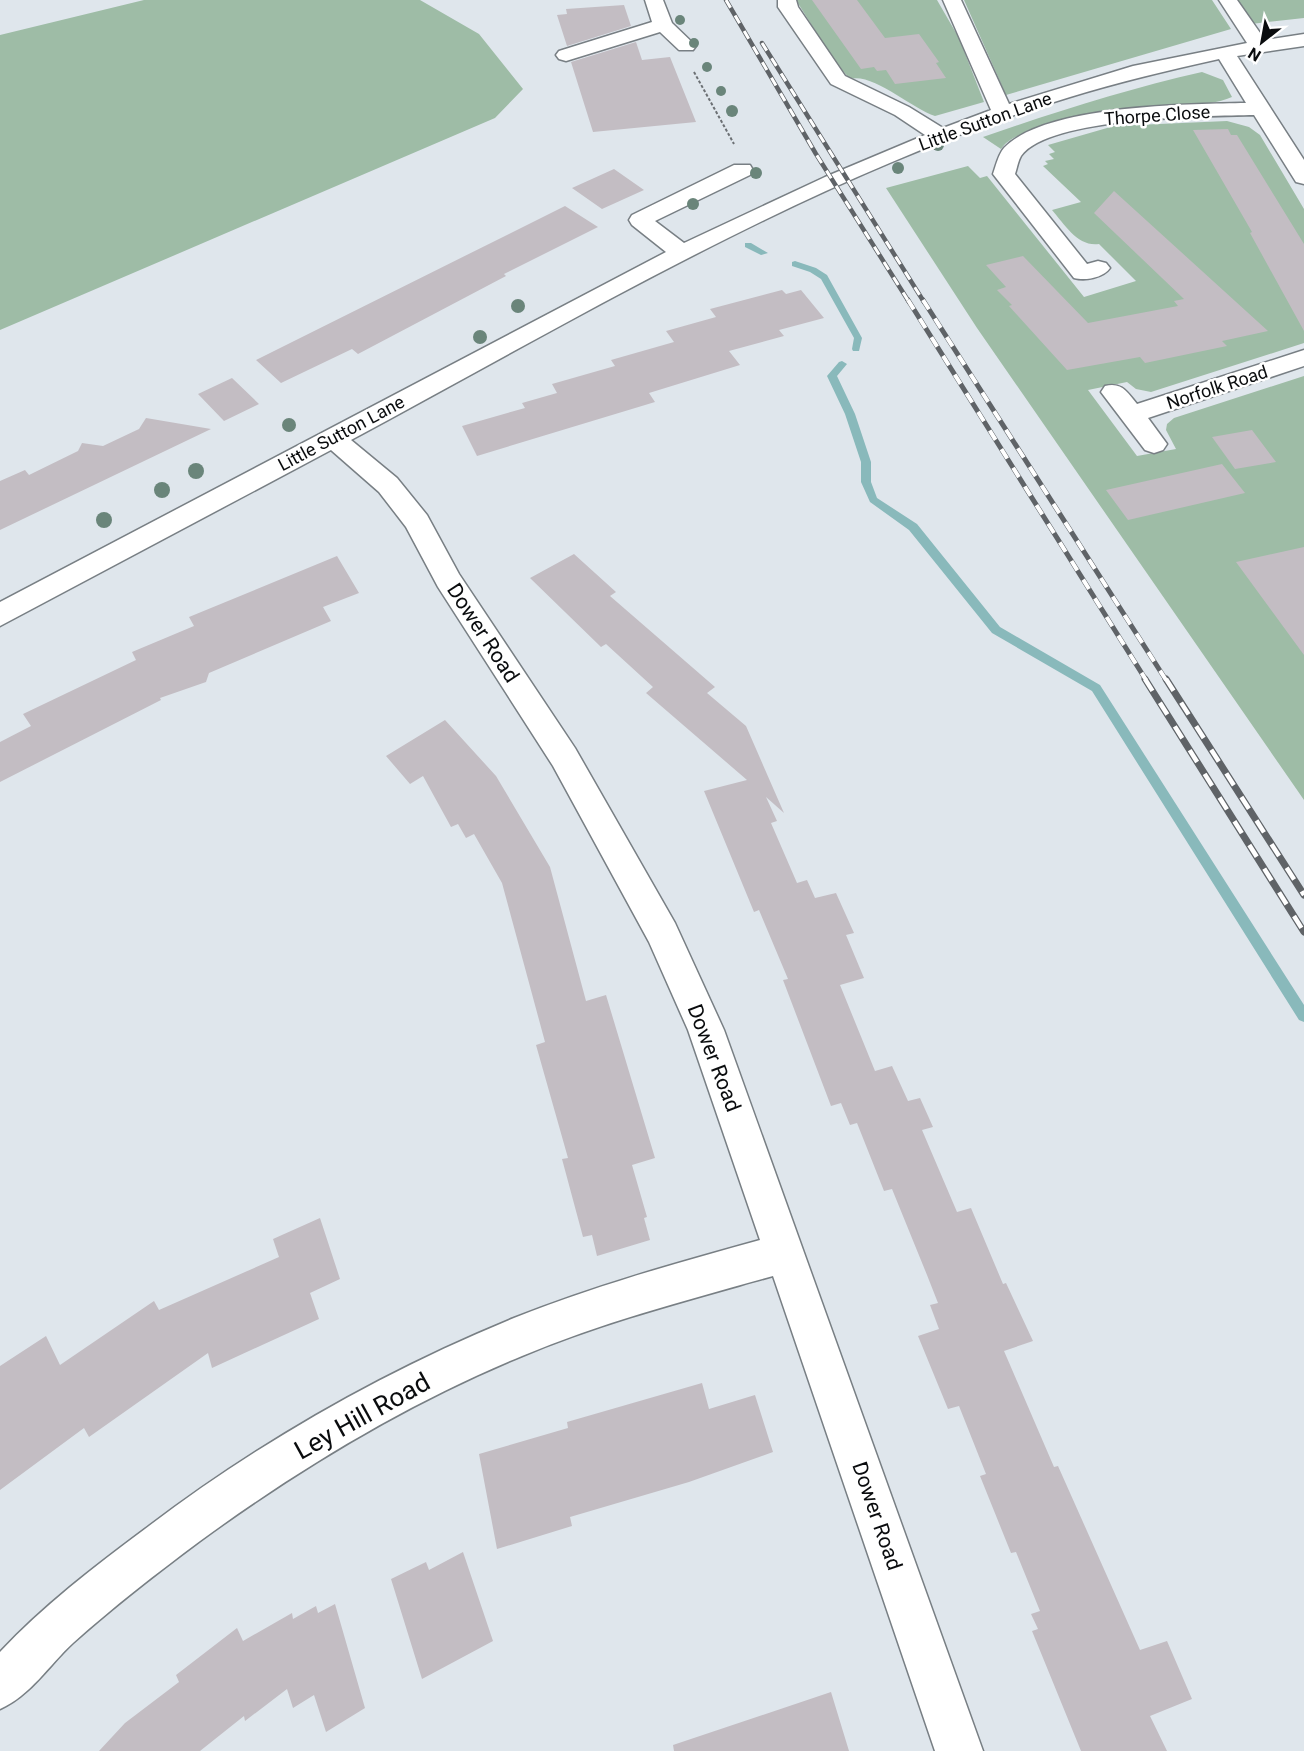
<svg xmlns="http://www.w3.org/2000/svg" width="1304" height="1751" viewBox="0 0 1304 1751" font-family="Roboto,sans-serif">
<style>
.green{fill:#9ebca6}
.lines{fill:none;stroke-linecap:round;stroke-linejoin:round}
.stream{fill:#89b9bb;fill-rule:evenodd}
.building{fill:#c3bdc3}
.minor-casing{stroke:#787f84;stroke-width:3}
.path{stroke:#6c7074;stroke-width:2;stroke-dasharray:3 2;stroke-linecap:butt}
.minor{fill:#fff;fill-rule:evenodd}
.rail-far2-casing{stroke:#5f6367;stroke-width:4.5}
.rail-far1-casing{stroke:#5f6367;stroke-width:5}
.rail-casing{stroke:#5f6367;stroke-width:7}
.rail-far2{stroke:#fff;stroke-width:3;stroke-dasharray:9;stroke-linecap:butt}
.rail-far1{stroke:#fff;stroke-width:4;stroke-dasharray:11;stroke-linecap:butt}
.rail{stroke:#fff;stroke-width:4.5;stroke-dasharray:14;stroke-linecap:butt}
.tree{fill:#6a857a}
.labels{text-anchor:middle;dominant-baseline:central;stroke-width:5;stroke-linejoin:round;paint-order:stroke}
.far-street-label{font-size:18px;fill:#0a0c0e;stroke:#fff}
.street-label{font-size:21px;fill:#0a0c0e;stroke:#fff}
.near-street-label{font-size:26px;fill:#0a0c0e;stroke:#fff}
</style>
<rect width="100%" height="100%" fill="#dfe6ec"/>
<path class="green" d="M 144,0 L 420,0 L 479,34 L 523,89 L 495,118 L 0,330 L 0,35 Z
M 796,0 L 937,0 L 959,38 L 984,102 L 935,116 C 912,109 874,73 850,79 L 834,61 Z
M 964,0 L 1212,0 L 1231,29 L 1006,95 Z
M 1235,0 L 1304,0 L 1304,18 L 1251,24 Z
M 1202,72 L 1223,80 L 1232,97 C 1204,109 1170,104 1140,107 C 1105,110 1070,117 1036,129 C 1024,133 1008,138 1001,149 L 983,137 C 1055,112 1127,89 1202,72 Z
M 1227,121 L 1249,127 L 1260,135 L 1304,209 L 1304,343 L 1151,392 L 1136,389 L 1127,382 L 1088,390 L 1137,456 L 1176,449 L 1166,430 L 1167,424 L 1174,418 L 1304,376 L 1304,800 L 977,328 L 886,188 L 968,166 L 980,178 L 987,176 L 1084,297 L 1136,281 L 1099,244 C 1078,247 1065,225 1052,210 L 1081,202 L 1043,166 L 1048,164 L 1045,161 L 1054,159 L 1049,154 L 1055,152 L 1048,145 L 1114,126 Z"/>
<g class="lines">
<path class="stream" d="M 745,243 L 751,243 L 768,253 L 761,255 L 745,247 Z
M 795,261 L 816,268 L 827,275 L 862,338 L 859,351 L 853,351 L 852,349 L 854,338 L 821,279 L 810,272 L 792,266 L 792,262 Z
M 842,361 L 847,364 L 837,376 L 855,414 L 871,462 L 871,482 L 877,498 L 917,524 L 1000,627 L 1100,685 L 1304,1005 L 1304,1022 L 1299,1020 L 1092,691 L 992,633 L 909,530 L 870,502 L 861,482 L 861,462 L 845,414 L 827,376 L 839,362 Z"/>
</g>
<path class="building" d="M 812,0 L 857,0 L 885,38 L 919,34 L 939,62 L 936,63 L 946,78 L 895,84 L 886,70 L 877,71 L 874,67 L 861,69 Z
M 624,5 L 631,26 L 567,46 L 557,15 L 567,14 L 566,9 Z
M 636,42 L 642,60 L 670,57 L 696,122 L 593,132 L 571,62 Z
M 1228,129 L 1231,135 L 1237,135 L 1304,244 L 1304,331 L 1250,233 L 1252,232 L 1193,130 Z
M 614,169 L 644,190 L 602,209 L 572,188 Z
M 1114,191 L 1268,331 L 1222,341 L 1227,346 L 1145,363 L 1140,357 L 1067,370 L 1009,306 L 1012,305 L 997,290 L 1006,287 L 986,265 L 1023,256 L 1088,323 L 1178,306 L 1174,301 L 1184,299 L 1094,213 Z
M 565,206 L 598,227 L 504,274 L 506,276 L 358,354 L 352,349 L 281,383 L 256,360 Z
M 782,290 L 786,294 L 801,290 L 824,318 L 779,330 L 784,336 L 729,351 L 740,365 L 649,393 L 655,402 L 477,456 L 462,426 L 525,408 L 522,403 L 557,393 L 552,384 L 615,366 L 611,360 L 674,342 L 666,331 L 716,317 L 710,309 Z
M 232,378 L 259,404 L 224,421 L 198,394 Z
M 146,418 L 211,429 L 0,530 L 0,481 L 25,470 L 29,475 L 78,451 L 82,443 L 103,446 L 139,429 Z
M 1252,430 L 1276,462 L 1235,469 L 1212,437 Z
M 1222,464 L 1245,493 L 1128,520 L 1106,490 Z
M 1304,547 L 1304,655 L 1236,562 Z
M 574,554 L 616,592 L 610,596 L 715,687 L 707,693 L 746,726 L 784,813 L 766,797 L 777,821 L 771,823 L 797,883 L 807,880 L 815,898 L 836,893 L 854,933 L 846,935 L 864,978 L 840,985 L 875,1071 L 892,1066 L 908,1101 L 920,1098 L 933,1127 L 922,1130 L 957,1212 L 971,1208 L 1003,1284 L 1006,1283 L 1033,1341 L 1004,1351 L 1054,1467 L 1058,1466 L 1140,1650 L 1167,1641 L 1192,1699 L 1150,1716 L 1167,1751 L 1081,1751 L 1032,1631 L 1038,1629 L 1031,1614 L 1040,1611 L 1016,1552 L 1011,1553 L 980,1476 L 986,1474 L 959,1406 L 948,1409 L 918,1336 L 939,1329 L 930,1305 L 938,1303 L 927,1275 L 892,1189 L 884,1191 L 857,1123 L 850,1125 L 841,1103 L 831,1106 L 783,980 L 788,979 L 759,910 L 754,912 L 704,791 L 747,780 L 646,693 L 653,687 L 606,644 L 601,647 L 530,578 Z
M 337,556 L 359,593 L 323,607 L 331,621 L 209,673 L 206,682 L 160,698 L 161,700 L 0,782 L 0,742 L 31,726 L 23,714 L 136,660 L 132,652 L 194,626 L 189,617 Z
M 445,720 L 496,776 L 550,867 L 586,1001 L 606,995 L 655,1158 L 632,1165 L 647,1217 L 644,1218 L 650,1240 L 597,1256 L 592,1235 L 583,1237 L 562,1159 L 568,1158 L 536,1045 L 545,1042 L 502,883 L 474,834 L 466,838 L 458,824 L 451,827 L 423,776 L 410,784 L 386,756 Z
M 320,1218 L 340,1279 L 310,1293 L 319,1319 L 212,1368 L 208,1353 L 89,1437 L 84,1428 L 0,1490 L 0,1366 L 46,1336 L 60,1365 L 154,1301 L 159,1310 L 279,1257 L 273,1239 Z
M 702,1383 L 709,1409 L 755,1395 L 773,1452 L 689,1482 L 570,1517 L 572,1526 L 497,1549 L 479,1454 L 568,1428 L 567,1422 Z
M 463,1552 L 493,1641 L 422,1679 L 391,1579 L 426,1562 L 429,1570 Z
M 335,1604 L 365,1708 L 326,1732 L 314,1695 L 293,1708 L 287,1689 L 245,1721 L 244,1716 L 200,1751 L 99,1751 L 125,1723 L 179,1682 L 176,1675 L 237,1628 L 243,1641 L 292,1613 L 293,1619 L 316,1606 L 318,1613 Z
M 831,1692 L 849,1751 L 674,1751 L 673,1745 Z"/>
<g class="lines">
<g class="minor-casing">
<path id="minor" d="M 645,0 L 663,0 L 672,23 L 696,46 L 693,50 L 679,50 L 660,32 L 566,61 L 559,59 L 556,55 L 559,51 L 652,22 Z
M 778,0 L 796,0 L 798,7 L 845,76 L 909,107 L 943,128 L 991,110 L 943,0 L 961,0 L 1009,104 L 1133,66 L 1247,43 L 1219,0 L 1237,0 L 1265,40 L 1304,34 L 1304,46 L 1237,56 L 1304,160 L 1304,184 L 1296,182 L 1254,115 C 1207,116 1049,117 1021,156 C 1018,161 1017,168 1015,174 L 1087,264 L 1098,261 L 1106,263 L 1110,268 C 1103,278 1085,281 1074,278 L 993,174 C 996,166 998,155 1004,148 C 1045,105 1188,104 1246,103 L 1219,59 C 1169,70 1119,82 1070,97 C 821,172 580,317 351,440 L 397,478 L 427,515 L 459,574 L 575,748 L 675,923 L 724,1030 L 983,1751 L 935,1751 L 773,1276 C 688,1300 603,1322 522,1356 C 408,1403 300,1468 200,1541 C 157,1573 113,1607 73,1643 C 49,1665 30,1696 0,1709 L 0,1652 C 43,1606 94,1567 145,1529 C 258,1443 382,1372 514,1318 C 594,1286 677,1263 760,1240 L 688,1030 L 649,942 L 553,766 L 438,587 L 406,527 L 379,492 L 331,450 L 0,626 L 0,602 L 666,252 L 632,225 L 629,220 L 632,215 L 734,165 L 750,165 L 753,170 L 750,175 L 655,221 L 684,243 L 825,177 L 925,135 L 895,115 L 831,84 L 778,7 Z
M 1304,350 L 1304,366 L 1148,418 L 1167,444 L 1163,450 L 1154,453 L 1145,450 L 1101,392 L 1105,386 C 1122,382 1127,392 1137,404 Z"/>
</g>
<path class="path" d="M 694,72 L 734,144"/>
<use href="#minor" class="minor"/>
<g class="rail-far2-casing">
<path id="rail-far2" d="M 726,0 L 816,154 L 909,302
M 762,43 L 924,302"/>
</g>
<g class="rail-far1-casing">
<path id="rail-far1" d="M 908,300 L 1146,680
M 923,300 L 1166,680"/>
</g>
<g class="rail-casing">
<path id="rail" d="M 1145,679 L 1304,932
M 1166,679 L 1304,895"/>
</g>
<use href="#rail-far2" class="rail-far2"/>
<use href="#rail-far1" class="rail-far1"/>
<use href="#rail" class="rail"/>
</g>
<g class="tree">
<circle cx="680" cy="20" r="5"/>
<circle cx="694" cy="43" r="5"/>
<circle cx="707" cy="67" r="5"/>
<circle cx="721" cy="91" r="5"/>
<circle cx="732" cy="111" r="6"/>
<circle cx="938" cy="145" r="6"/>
<circle cx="898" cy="168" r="6"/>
<circle cx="756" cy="173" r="6"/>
<circle cx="693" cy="204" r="6"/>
<circle cx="518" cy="306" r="7"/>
<circle cx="480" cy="337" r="7"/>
<circle cx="289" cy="425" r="7"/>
<circle cx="196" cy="471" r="8"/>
<circle cx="162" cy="490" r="8"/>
<circle cx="104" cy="520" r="8"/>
</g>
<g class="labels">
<g class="far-street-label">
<text transform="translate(1157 115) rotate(-4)">Thorpe Close</text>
<text transform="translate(985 121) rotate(-20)">Little Sutton Lane</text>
<text transform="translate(1217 387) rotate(-18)">Norfolk Road</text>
<text transform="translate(341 433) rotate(-28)">Little Sutton Lane</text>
</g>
<g class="street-label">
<text transform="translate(483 633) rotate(57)">Dower Road</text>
<text transform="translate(714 1058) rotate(69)">Dower Road</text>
<text transform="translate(877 1516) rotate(71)">Dower Road</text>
</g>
<g class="near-street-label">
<text transform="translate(362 1416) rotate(-29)">Ley Hill Road</text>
</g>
</g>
<g transform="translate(1262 42) rotate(211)" stroke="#ffffff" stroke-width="4.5" paint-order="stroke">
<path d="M0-4.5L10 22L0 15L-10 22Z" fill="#0a0c0e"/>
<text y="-9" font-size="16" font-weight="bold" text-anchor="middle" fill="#0a0c0e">N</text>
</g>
</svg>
